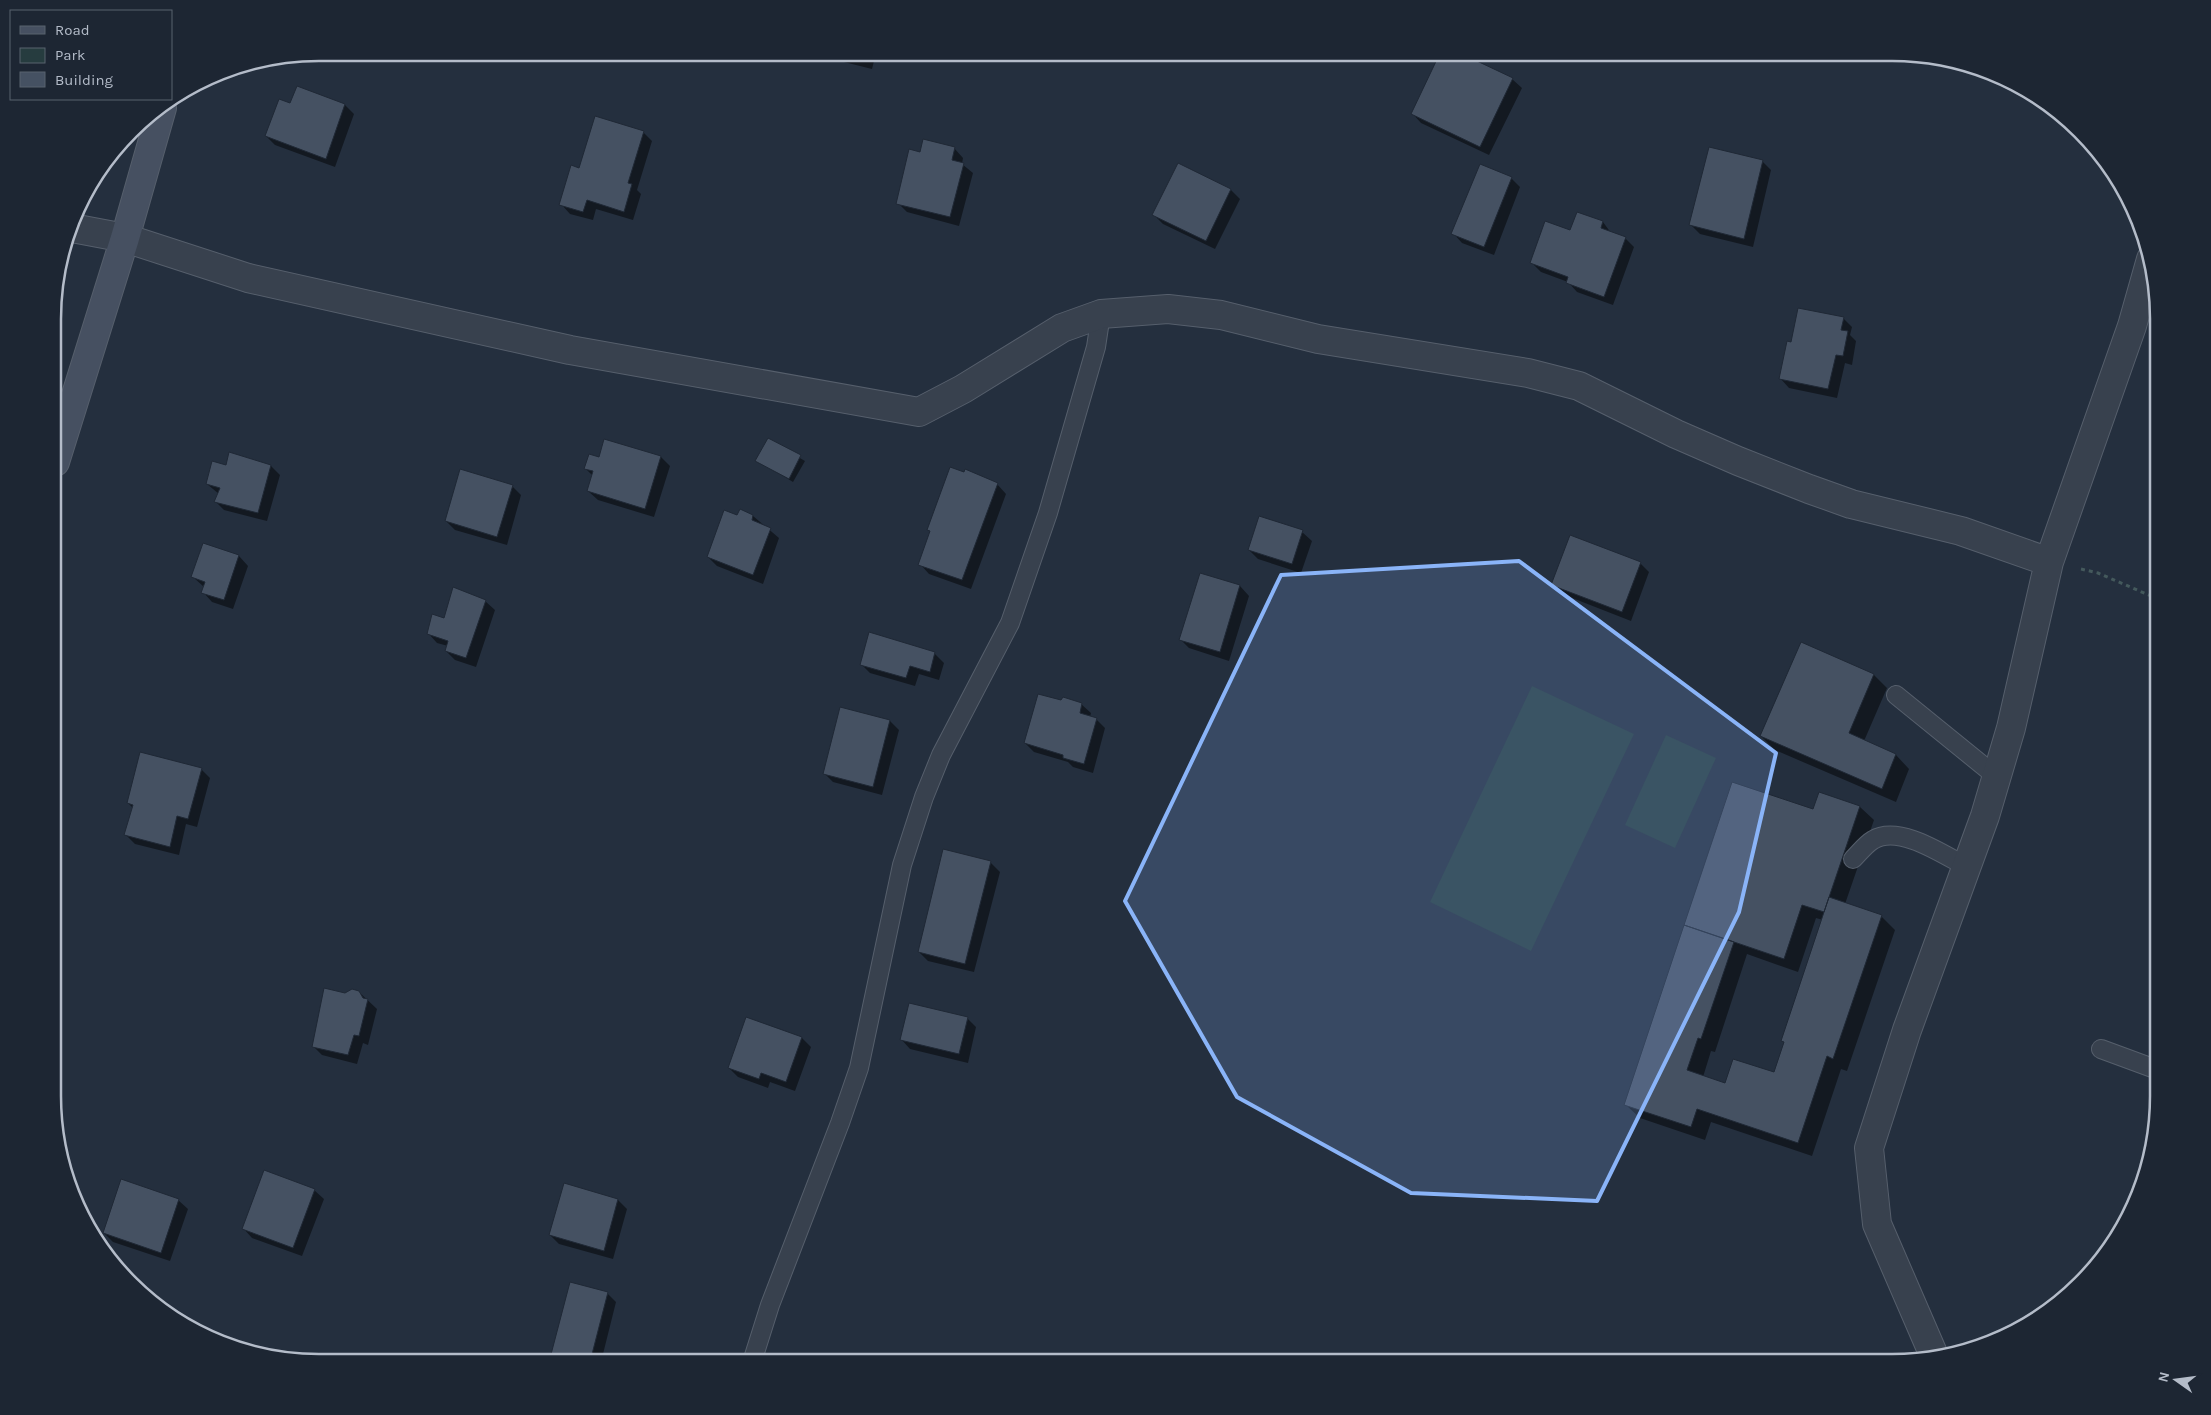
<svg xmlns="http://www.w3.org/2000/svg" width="2211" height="1415" viewBox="0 0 2211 1415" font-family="Karla,sans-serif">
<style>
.green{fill:#263c3f}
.shadow{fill:#0007;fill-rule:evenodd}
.building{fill:#455162;stroke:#1f2835}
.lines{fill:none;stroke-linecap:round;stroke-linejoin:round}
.lane-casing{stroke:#565f6c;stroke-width:20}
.street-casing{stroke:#565f6c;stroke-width:30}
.secondary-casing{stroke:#565f6c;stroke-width:30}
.path{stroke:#44595c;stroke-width:3;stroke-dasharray:4 4;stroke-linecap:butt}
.lane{stroke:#38414e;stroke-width:18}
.street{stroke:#38414e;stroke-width:28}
.secondary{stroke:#465061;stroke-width:28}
.marked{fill:#8ab4f8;fill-opacity:0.2;stroke:#8ab4f8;stroke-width:4;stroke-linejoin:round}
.rim{fill:none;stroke:#b4bcc9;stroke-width:2.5}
</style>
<rect width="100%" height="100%" fill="#242f3e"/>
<path class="green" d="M 1532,686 L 1634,734 L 1531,951 L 1430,902 Z
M 1666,735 L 1716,758 L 1675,848 L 1625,825 Z"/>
<path class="shadow" d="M 628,53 L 654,53 L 651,61 Z
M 660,53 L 690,53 L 687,62 Z
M 819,53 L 876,53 L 872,69 L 824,57 Z
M 1441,53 L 1458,53 L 1512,79 L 1522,88 L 1489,155 L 1421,123 L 1412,113 Z
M 298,88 L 345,105 L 354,114 L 335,167 L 275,145 L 266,136 L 291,104 Z
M 643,132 L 652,141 L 637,190 L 641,194 L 633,220 L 596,209 L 593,220 L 570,214 L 561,204 L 580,170 Z
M 954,148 L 963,158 L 962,164 L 973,173 L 959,226 L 907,212 L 898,203 L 921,154 Z
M 1762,161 L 1771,170 L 1753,247 L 1700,234 L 1691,225 Z
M 1511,178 L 1520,187 L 1494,255 L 1462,243 L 1453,233 Z
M 1231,190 L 1240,199 L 1215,249 L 1163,224 L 1154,215 Z
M 1603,222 L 1611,233 L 1625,238 L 1634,247 L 1613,305 L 1577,292 L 1568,282 L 1541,272 L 1531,262 L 1571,232 Z
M 1843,318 L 1852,327 L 1850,335 L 1856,341 L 1852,365 L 1845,363 L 1837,398 L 1789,388 L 1780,378 L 1792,344 Z
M 769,440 L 805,461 L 793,482 L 757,460 Z
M 661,457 L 670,466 L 654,517 L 598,500 L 588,491 L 593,476 L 586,469 L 600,458 Z
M 271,466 L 280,475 L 267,521 L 224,510 L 215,501 L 219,494 L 207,484 L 227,467 Z
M 950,468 L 983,477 L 997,484 L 1006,494 L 971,589 L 929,574 L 920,564 L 931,532 L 929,530 Z
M 512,486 L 521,495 L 507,545 L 455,530 L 446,521 Z
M 738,516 L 753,516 L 779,538 L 763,584 L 717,566 L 708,557 Z
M 1302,532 L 1312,541 L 1301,573 L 1258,559 L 1249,550 Z
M 204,545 L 239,556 L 248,566 L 233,609 L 212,602 L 203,592 L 204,587 L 193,577 Z
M 1640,563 L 1649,572 L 1631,621 L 1562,594 L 1553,585 Z
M 1201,574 L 1240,586 L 1249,596 L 1229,661 L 1189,648 L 1180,639 Z
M 485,601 L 495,610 L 476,667 L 455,660 L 446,651 L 448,646 L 437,643 L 428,633 L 444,619 Z
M 934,653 L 944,663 L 939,680 L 919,674 L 915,686 L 870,673 L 861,664 Z
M 1874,675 L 1887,688 L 1864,741 L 1896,755 L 1909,769 L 1896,802 L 1775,750 L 1761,736 Z
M 1062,702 L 1081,704 L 1091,713 L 1090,717 L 1096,719 L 1105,728 L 1093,773 L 1073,767 L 1068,762 L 1034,752 L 1025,743 Z
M 890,721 L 899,730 L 882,795 L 833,782 L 824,773 Z
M 201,769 L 210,778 L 197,827 L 186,824 L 179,855 L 135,844 L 126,835 L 133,808 L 128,803 Z
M 1820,793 L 1860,807 L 1874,820 L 1845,904 L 1881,916 L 1895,930 L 1847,1071 L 1841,1069 L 1812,1156 L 1711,1122 L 1705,1140 L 1640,1118 L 1626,1105 L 1814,811 ZM 1816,918 L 1823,920 L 1783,1041 L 1785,1043 L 1774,1074 L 1725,1084 L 1703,1077 L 1711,1051 L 1715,1052 L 1747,954 L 1798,972 Z
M 990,862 L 1000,872 L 974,972 L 928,961 L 919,952 Z
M 359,992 L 377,1009 L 368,1045 L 363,1043 L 357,1064 L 322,1055 L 313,1046 L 345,995 Z
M 747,1018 L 802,1038 L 811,1047 L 795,1091 L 770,1082 L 768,1088 L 738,1077 L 729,1068 Z
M 967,1018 L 976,1027 L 968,1063 L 910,1049 L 901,1039 Z
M 314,1190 L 324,1199 L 302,1256 L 252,1238 L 243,1228 Z
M 178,1200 L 188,1209 L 170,1261 L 113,1242 L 104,1233 Z
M 618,1200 L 627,1209 L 613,1259 L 559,1244 L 550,1235 Z
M 607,1293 L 616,1302 L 601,1362 L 551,1362 Z"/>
<path class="building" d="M 829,53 L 865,53 L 863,61 Z
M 1440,53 L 1460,53 L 1513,78 L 1480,147 L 1411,114 Z
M 297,86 L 345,104 L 326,159 L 265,136 L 279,99 L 290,103 Z
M 595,116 L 644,131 L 628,183 L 632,184 L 624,212 L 587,200 L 583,212 L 559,205 L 571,165 L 579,168 Z
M 923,139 L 955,147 L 952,160 L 964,163 L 950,217 L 896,204 L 909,149 L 920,152 Z
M 1709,147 L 1763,160 L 1744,239 L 1689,225 Z
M 1178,163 L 1231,189 L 1206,241 L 1152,215 Z
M 1480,164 L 1512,177 L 1484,247 L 1451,234 Z
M 1577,212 L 1603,221 L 1601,228 L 1626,237 L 1604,297 L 1566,283 L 1568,277 L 1530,263 L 1545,221 L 1570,230 Z
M 1798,308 L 1844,317 L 1841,330 L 1848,331 L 1843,356 L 1836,355 L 1828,389 L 1779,379 L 1787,341 L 1791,342 Z
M 768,438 L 801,455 L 789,479 L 755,461 Z
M 604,439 L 661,456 L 645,509 L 587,491 L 593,471 L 584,469 L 589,454 L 599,457 Z
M 229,452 L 271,465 L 258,513 L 214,502 L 220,488 L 206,484 L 212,461 L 226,465 Z
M 950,467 L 964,472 L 965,469 L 998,483 L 962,580 L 918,565 L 930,531 L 927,530 Z
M 460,469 L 513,485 L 497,537 L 445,521 Z
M 740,509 L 753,515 L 752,520 L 771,528 L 753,575 L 707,557 L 724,510 L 737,515 Z
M 1259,516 L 1303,530 L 1292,564 L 1248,550 Z
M 1570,535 L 1641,562 L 1622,612 L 1551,585 Z
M 203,543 L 239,555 L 224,600 L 201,593 L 205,582 L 191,577 Z
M 1200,573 L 1240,585 L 1220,652 L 1179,640 Z
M 453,587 L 486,600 L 466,658 L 445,651 L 448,641 L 427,634 L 432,614 L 444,618 Z
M 869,632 L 935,652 L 930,672 L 910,666 L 906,678 L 860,665 Z
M 1801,642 L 1874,674 L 1849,733 L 1896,754 L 1882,789 L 1760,736 Z
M 1038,694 L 1061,700 L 1063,697 L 1082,703 L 1080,713 L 1097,718 L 1084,764 L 1063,758 L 1063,755 L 1024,743 Z
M 840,707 L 890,720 L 873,787 L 823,774 Z
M 140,752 L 202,768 L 188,819 L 177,816 L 170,847 L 124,835 L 133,805 L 127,803 Z
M 1732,782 L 1813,809 L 1819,792 L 1860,806 L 1824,912 L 1802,905 L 1784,959 L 1684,925 Z
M 943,849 L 991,861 L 965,964 L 918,952 Z
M 1829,897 L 1882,915 L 1833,1059 L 1827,1056 L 1798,1143 L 1697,1109 L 1691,1127 L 1624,1105 L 1684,925 L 1734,942 L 1701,1039 L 1698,1038 L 1687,1070 L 1725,1083 L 1733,1059 L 1774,1072 L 1784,1042 L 1781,1041 Z
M 324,988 L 345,993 L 352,989 L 359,991 L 363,998 L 368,999 L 359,1036 L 354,1035 L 348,1055 L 312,1047 Z
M 909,1003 L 968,1017 L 959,1054 L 900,1040 Z
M 746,1017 L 802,1037 L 786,1082 L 761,1073 L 759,1079 L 728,1068 Z
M 264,1170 L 315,1189 L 293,1248 L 242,1229 Z
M 121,1179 L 179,1199 L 161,1253 L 103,1233 Z
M 564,1183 L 618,1199 L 604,1251 L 549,1235 Z
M 2112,1241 L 2114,1243 L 2105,1253 Z
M 570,1282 L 608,1292 L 590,1362 L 549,1362 Z"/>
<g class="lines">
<g class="lane-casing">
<path id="lane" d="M 1896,695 L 1997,777
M 1853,859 C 1859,853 1866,844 1873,840 C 1899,824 1944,855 1967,867
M 2101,1049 L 2158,1070
M 752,1362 L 770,1305 L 840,1123 L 859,1068 L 902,865 L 924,797 L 941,755 L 1010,623 L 1048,513 L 1096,347 L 1101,314"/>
</g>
<g class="street-casing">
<path id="street" d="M 72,228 L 125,238 L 248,278 L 570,350 L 919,412 L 963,389 L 1062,328 L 1101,314 L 1168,309 L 1221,315 L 1318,339 L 1528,373 L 1579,386 L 1676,434 L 1738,461 L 1809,489 L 1851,504 L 1961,531 L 2049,562
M 1935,1358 L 1877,1224 L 1869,1148 L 1907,1030 L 1985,816 L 2011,728 L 2049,562 L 2132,326 L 2151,259"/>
</g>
<g class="secondary-casing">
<path id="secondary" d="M 55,462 L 125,238 L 162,108"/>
</g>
<path class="path" d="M 2081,569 L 2098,573 L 2158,599"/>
<use href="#lane" class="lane"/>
<use href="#street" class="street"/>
<use href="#secondary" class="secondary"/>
</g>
<path class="marked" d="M 1519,561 L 1776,753 L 1739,912 L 1597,1201 L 1411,1193 L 1237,1097 L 1125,901 L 1281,575 Z"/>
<path d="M0 0H2211V1415H0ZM319 61H1892A258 258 0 0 1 2150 319V1096A258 258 0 0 1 1892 1354H319A258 258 0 0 1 61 1096V319A258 258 0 0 1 319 61Z" fill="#1d2633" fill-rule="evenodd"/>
<path class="rim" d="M319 61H1892A258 258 0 0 1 2150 319V1096A258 258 0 0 1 1892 1354H319A258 258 0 0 1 61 1096V319A258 258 0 0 1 319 61Z"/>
<rect x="10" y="10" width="162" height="90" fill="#1d2633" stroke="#59626f"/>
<rect x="20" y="26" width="25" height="8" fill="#465061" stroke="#59626f"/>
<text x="55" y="35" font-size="15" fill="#b4bcc9">Road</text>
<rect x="20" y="48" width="25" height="15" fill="#263c3f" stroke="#59626f"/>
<text x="55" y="60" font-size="15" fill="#b4bcc9">Park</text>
<rect x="20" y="72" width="25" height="15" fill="#455162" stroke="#59626f"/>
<text x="55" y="85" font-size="15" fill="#b4bcc9">Building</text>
<g transform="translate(2176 1380) rotate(284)" stroke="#1d2633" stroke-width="4" paint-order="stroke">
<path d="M0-4L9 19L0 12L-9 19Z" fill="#b4bcc9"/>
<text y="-8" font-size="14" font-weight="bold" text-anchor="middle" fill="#b4bcc9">N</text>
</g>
</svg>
